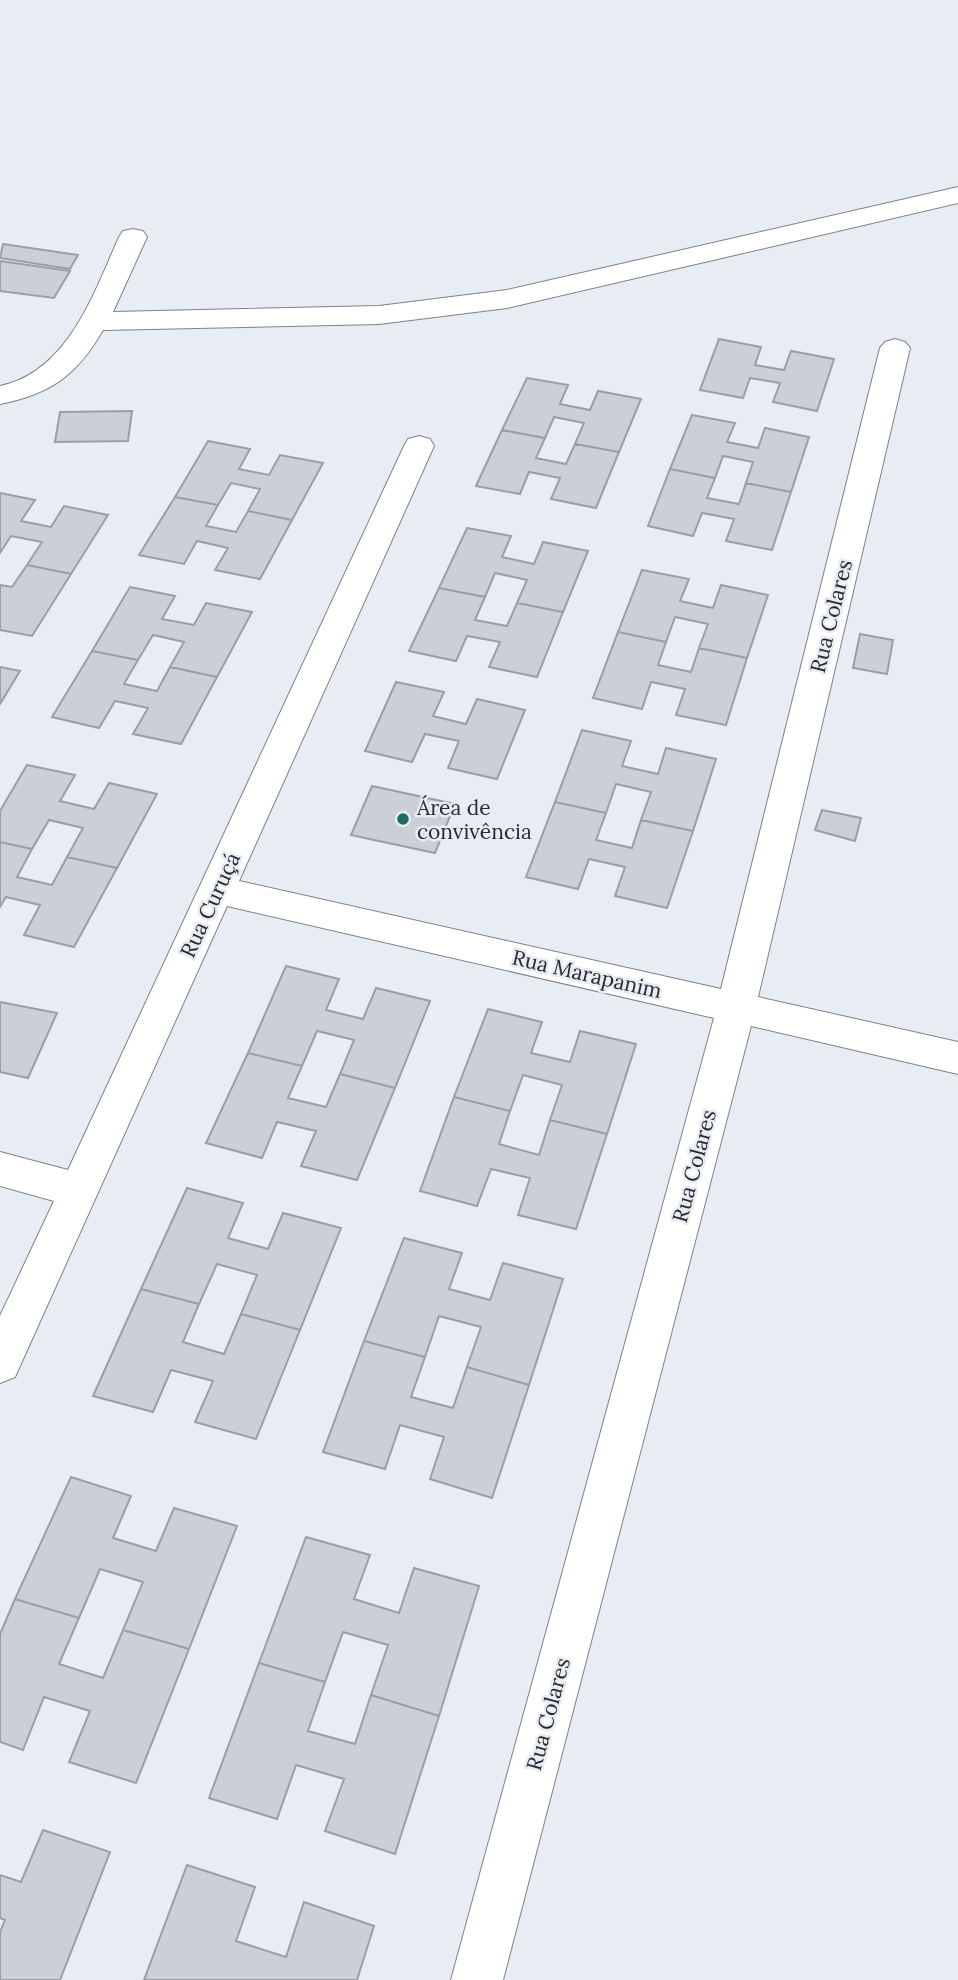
<svg xmlns="http://www.w3.org/2000/svg" width="958" height="1980" viewBox="0 0 958 1980" font-family="Lora,serif">
<style>
.building{fill:#cbd0d6;stroke:#9a9fa5;stroke-width:2}
.lines{fill:none;stroke-linecap:round;stroke-linejoin:round}
.minor-casing{stroke:#7e8288;stroke-width:2}
.minor{fill:#fff;fill-rule:evenodd}
.poi-dot{fill:#1f6b68;stroke:#e8ecf3;stroke-width:2.5}
.labels{text-anchor:middle;dominant-baseline:central;stroke-width:5;stroke-linejoin:round;paint-order:stroke}
.street-label{font-size:21px;fill:#292a2d;stroke:#e8ecf3}
.poi-label{font-size:21px;fill:#292a2d;stroke:#e8ecf3;text-anchor:start}
</style>
<rect width="100%" height="100%" fill="#e8ecf3"/>
<path class="building" d="M 3,244 L 78,255 L 70,269 L 0,258 Z
M 0,261 L 70,271 L 54,298 L 0,291 Z
M 719,339 L 761,347 L 755,365 L 784,370 L 791,351 L 834,359 L 817,411 L 773,402 L 780,383 L 750,378 L 743,398 L 700,390 Z
M 527,378 L 568,385 L 560,404 L 590,410 L 598,391 L 641,399 L 619,452 L 575,444 L 584,423 L 554,417 L 545,438 L 502,430 Z
M 132,411 L 128,441 L 55,442 L 60,412 Z
M 692,415 L 735,423 L 727,442 L 758,448 L 765,428 L 809,437 L 791,492 L 746,483 L 753,462 L 723,456 L 715,478 L 670,469 Z
M 502,430 L 545,438 L 536,458 L 566,464 L 575,444 L 619,452 L 596,508 L 551,499 L 560,478 L 529,472 L 520,494 L 476,486 Z
M 208,441 L 250,449 L 239,469 L 269,475 L 280,455 L 323,463 L 292,520 L 248,511 L 260,489 L 231,483 L 218,505 L 175,497 Z
M 670,469 L 715,478 L 707,498 L 739,504 L 746,483 L 791,492 L 772,550 L 726,541 L 734,519 L 702,513 L 693,536 L 648,526 Z
M 0,493 L 35,500 L 21,521 L 51,527 L 64,506 L 108,515 L 71,574 L 27,565 L 42,542 L 11,536 L 0,553 Z
M 175,497 L 218,505 L 206,526 L 236,532 L 248,511 L 292,520 L 260,579 L 215,570 L 228,548 L 197,541 L 184,564 L 139,555 Z
M 467,528 L 511,536 L 502,557 L 534,564 L 543,542 L 588,551 L 563,612 L 517,603 L 527,580 L 495,573 L 485,597 L 439,588 Z
M 27,565 L 71,574 L 32,636 L 0,630 L 0,585 L 12,587 Z
M 642,570 L 689,579 L 680,601 L 713,608 L 721,585 L 768,595 L 747,658 L 699,648 L 708,624 L 675,617 L 666,642 L 618,632 Z
M 130,587 L 175,596 L 162,619 L 194,625 L 206,603 L 252,612 L 217,677 L 170,667 L 184,642 L 153,635 L 138,660 L 92,651 Z
M 439,588 L 485,597 L 475,620 L 507,626 L 517,603 L 563,612 L 537,677 L 489,667 L 500,642 L 467,636 L 456,661 L 409,651 Z
M 618,632 L 666,642 L 658,665 L 691,672 L 699,648 L 747,658 L 726,725 L 676,715 L 685,689 L 651,682 L 642,709 L 593,698 Z
M 860,634 L 893,640 L 887,674 L 853,668 Z
M 92,651 L 138,660 L 124,684 L 157,691 L 170,667 L 217,677 L 181,744 L 133,734 L 148,708 L 115,701 L 99,728 L 52,717 Z
M 0,667 L 20,671 L 0,704 Z
M 396,682 L 444,692 L 433,716 L 466,724 L 477,699 L 525,710 L 497,779 L 448,768 L 459,741 L 425,734 L 412,762 L 365,751 Z
M 582,730 L 631,741 L 622,766 L 658,774 L 666,748 L 716,759 L 693,831 L 641,820 L 651,792 L 616,784 L 606,813 L 555,802 Z
M 27,765 L 75,775 L 60,801 L 94,809 L 109,783 L 157,794 L 117,868 L 67,857 L 83,828 L 49,820 L 32,849 L 0,842 L 0,811 Z
M 372,786 L 455,804 L 435,853 L 351,835 Z
M 555,802 L 606,813 L 596,840 L 632,848 L 641,820 L 693,831 L 667,908 L 615,896 L 625,867 L 589,859 L 578,889 L 526,877 Z
M 822,810 L 861,818 L 855,841 L 815,830 Z
M 0,842 L 32,849 L 17,877 L 52,885 L 67,857 L 117,868 L 74,947 L 24,935 L 40,905 L 6,897 L 0,907 Z
M 286,966 L 339,979 L 326,1010 L 363,1019 L 376,988 L 430,1001 L 395,1088 L 340,1074 L 354,1040 L 317,1031 L 302,1066 L 248,1053 Z
M 0,1002 L 57,1013 L 28,1078 L 0,1072 Z
M 488,1009 L 542,1022 L 531,1053 L 570,1062 L 580,1031 L 636,1044 L 607,1134 L 550,1120 L 562,1085 L 523,1075 L 510,1111 L 454,1097 Z
M 248,1053 L 302,1066 L 288,1098 L 326,1107 L 340,1074 L 395,1088 L 357,1180 L 301,1166 L 316,1131 L 277,1122 L 262,1158 L 206,1143 Z
M 454,1097 L 510,1111 L 499,1144 L 539,1155 L 550,1120 L 607,1134 L 576,1229 L 518,1215 L 530,1178 L 491,1169 L 477,1206 L 420,1191 Z
M 187,1188 L 243,1203 L 228,1238 L 268,1249 L 283,1213 L 341,1228 L 300,1330 L 241,1314 L 257,1275 L 217,1264 L 199,1304 L 141,1289 Z
M 404,1238 L 462,1253 L 449,1289 L 490,1300 L 503,1263 L 563,1279 L 529,1385 L 467,1367 L 481,1327 L 439,1316 L 425,1357 L 364,1341 Z
M 141,1289 L 199,1304 L 183,1342 L 224,1354 L 241,1314 L 300,1330 L 256,1439 L 195,1422 L 213,1381 L 171,1370 L 153,1412 L 93,1396 Z
M 364,1341 L 425,1357 L 411,1397 L 453,1408 L 467,1367 L 529,1385 L 492,1498 L 430,1479 L 444,1437 L 400,1425 L 385,1469 L 323,1452 Z
M 71,1477 L 131,1496 L 113,1538 L 156,1551 L 174,1508 L 237,1526 L 189,1649 L 123,1630 L 143,1582 L 100,1569 L 79,1618 L 15,1599 Z
M 306,1537 L 370,1555 L 354,1599 L 399,1613 L 414,1568 L 479,1586 L 439,1716 L 371,1695 L 388,1645 L 343,1632 L 325,1682 L 259,1663 Z
M 15,1599 L 79,1618 L 59,1664 L 103,1678 L 123,1630 L 189,1649 L 136,1783 L 69,1762 L 90,1711 L 44,1697 L 23,1750 L 0,1742 L 0,1634 Z
M 259,1663 L 325,1682 L 308,1731 L 355,1744 L 371,1695 L 439,1716 L 395,1854 L 325,1831 L 344,1779 L 296,1765 L 277,1819 L 209,1798 Z
M 43,1830 L 110,1852 L 60,1980 L 0,1980 L 0,1932 L 5,1920 L 0,1918 L 0,1875 L 21,1882 Z
M 187,1865 L 255,1887 L 236,1941 L 286,1957 L 304,1902 L 374,1926 L 357,1980 L 144,1980 Z"/>
<g class="lines">
<g class="minor-casing">
<path id="minor" d="M 958,187 L 958,203 L 507,308 L 379,324 L 103,330 C 77,375 51,394 0,404 L 0,386 C 68,372 94,293 119,237 L 123,231 L 133,229 L 143,231 L 147,237 L 113,312 L 379,306 L 507,290 Z
M 895,339 L 905,342 L 910,348 L 758,997 L 958,1042 L 958,1074 L 751,1026 L 503,1980 L 451,1980 L 714,1018 L 227,906 L 15,1377 L 0,1383 L 0,1316 L 54,1201 L 0,1186 L 0,1152 L 68,1170 L 404,446 L 408,439 L 419,436 L 430,439 L 434,446 L 239,881 L 721,989 L 880,348 L 885,342 Z"/>
</g>
<use href="#minor" class="minor"/>
</g>
<circle class="poi-dot" cx="403" cy="819" r="7"/>
<g class="labels">
<g class="street-label">
<text transform="translate(831 616) rotate(-76)">Rua Colares</text>
<text transform="translate(210 905) rotate(-65)">Rua Curuçá</text>
<text transform="translate(587 974) rotate(13)">Rua Marapanim</text>
<text transform="translate(694 1166) rotate(-75)">Rua Colares</text>
<text transform="translate(548 1714) rotate(-75)">Rua Colares</text>
</g>
<g class="poi-label">
<text x="417" y="807">Área de<tspan x="417" dy="24">convivência</tspan></text>
</g>
</g>
</svg>
